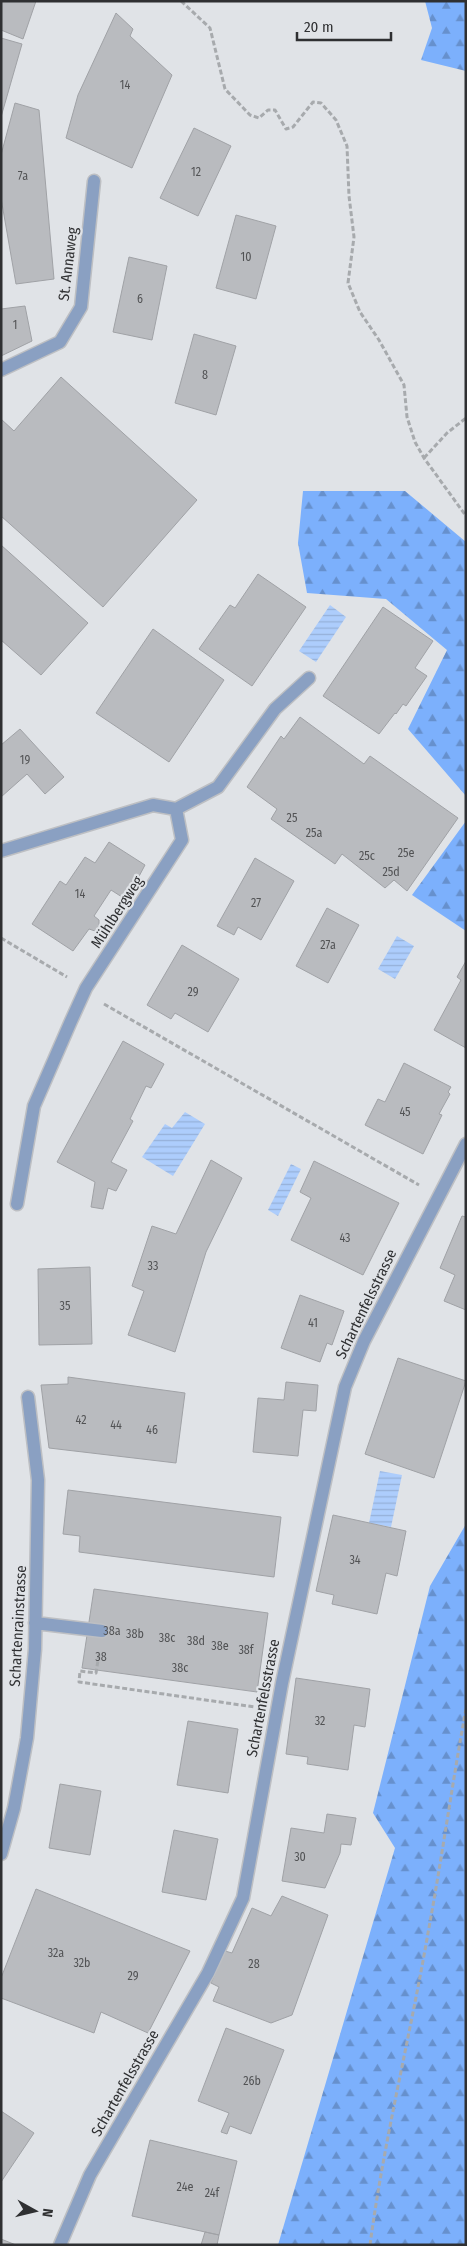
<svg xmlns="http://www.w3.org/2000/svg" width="467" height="2246" viewBox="0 0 467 2246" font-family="'Fira Sans Condensed',sans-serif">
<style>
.forest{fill:url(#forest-firs)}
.water{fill:url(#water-rules)}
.building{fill:#b9bbbf;stroke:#a0a2a6}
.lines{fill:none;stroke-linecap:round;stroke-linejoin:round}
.minor-casing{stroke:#bdbfc3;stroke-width:15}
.path{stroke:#a7aaad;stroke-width:3;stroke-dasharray:5 2.5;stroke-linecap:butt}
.minor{stroke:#8aa0c2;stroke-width:12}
.labels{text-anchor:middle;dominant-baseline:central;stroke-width:4.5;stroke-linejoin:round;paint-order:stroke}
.number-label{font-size:12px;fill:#525355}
.street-label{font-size:15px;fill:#2f3032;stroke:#e0e3e7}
</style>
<defs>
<pattern id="forest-firs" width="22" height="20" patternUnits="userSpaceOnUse" patternTransform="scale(1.25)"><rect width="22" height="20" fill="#7cb0fc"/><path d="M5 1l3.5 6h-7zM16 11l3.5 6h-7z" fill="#6690cd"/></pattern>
<pattern id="water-rules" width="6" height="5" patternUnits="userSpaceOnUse" patternTransform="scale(1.25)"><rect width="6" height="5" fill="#adcdfc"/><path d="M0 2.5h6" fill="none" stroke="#95b0d8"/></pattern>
</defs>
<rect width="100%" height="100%" fill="#e0e3e7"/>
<path class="forest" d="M 425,1 L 466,1 L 466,71 L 421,60 L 432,28 Z
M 303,491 L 405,491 L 466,542 L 466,796 L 408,729 L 447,650 L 386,599 L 307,593 L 298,543 Z
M 466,821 L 466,931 L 412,895 Z
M 466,1524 L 466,2245 L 278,2245 L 395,1848 L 373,1813 L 430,1586 Z"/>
<path class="water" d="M 330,605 L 346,617 L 316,662 L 299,651 Z
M 397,936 L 414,946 L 395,979 L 378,969 Z
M 185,1112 L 205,1124 L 173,1176 L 142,1157 L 165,1124 L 172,1128 Z
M 291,1164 L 301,1169 L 278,1216 L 268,1210 Z
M 380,1471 L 402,1475 L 391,1527 L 369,1523 Z"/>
<path class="building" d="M 1,1 L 36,1 L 23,39 L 1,30 Z
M 116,13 L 133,29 L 130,36 L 172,75 L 132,168 L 66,138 L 78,95 Z
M 1,38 L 22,44 L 1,117 Z
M 15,103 L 39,110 L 54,279 L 16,284 L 1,198 L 1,155 Z
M 194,128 L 231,146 L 198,216 L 160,198 Z
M 236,215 L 276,226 L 256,299 L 216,288 Z
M 129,257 L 167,266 L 152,340 L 113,332 Z
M 25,306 L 32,341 L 1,356 L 1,309 Z
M 194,334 L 236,346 L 216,415 L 175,403 Z
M 61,377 L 197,500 L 103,607 L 1,516 L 1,419 L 14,431 Z
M 1,545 L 88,623 L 41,675 L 1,640 Z
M 258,574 L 306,607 L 252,686 L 199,649 L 230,605 L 235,608 Z
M 383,607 L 433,641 L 415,668 L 427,676 L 406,706 L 403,704 L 396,714 L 395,713 L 379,734 L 323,696 Z
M 153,629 L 224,680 L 169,762 L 96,713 Z
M 300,717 L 364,764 L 370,756 L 458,818 L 407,891 L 394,880 L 385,888 L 342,854 L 335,864 L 271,819 L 277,809 L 247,787 L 281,736 L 284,739 Z
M 20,729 L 64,777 L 45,794 L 27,774 L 1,797 L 1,745 Z
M 109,842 L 145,865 L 136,882 L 122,897 L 111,890 L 94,916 L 99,920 L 99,927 L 95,931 L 89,929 L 73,951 L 32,924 L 60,881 L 66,885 L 85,857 L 95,863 Z
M 255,858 L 294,881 L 261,940 L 238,927 L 234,935 L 217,926 Z
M 327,908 L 359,925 L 328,983 L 296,966 Z
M 182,945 L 239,979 L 208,1032 L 175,1013 L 171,1019 L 147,1005 Z
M 466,961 L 466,1048 L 434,1030 L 461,980 L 457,977 Z
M 123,1041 L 164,1064 L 151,1088 L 146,1086 L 130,1119 L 133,1121 L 111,1162 L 127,1170 L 116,1191 L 108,1188 L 103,1209 L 91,1207 L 95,1182 L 57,1162 Z
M 404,1063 L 451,1087 L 448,1092 L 450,1094 L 439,1114 L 442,1115 L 423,1154 L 365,1125 L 378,1099 L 385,1102 Z
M 211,1160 L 242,1178 L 206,1252 L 175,1352 L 128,1335 L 144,1291 L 132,1286 L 152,1226 L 176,1234 Z
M 314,1161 L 399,1203 L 363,1275 L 291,1240 L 311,1198 L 300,1192 Z
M 462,1216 L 466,1217 L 466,1310 L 444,1301 L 455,1275 L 440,1268 Z
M 90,1267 L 92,1344 L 39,1345 L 38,1269 Z
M 300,1295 L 344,1311 L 332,1345 L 327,1343 L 320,1362 L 281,1348 Z
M 398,1358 L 466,1381 L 434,1478 L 365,1454 Z
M 68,1377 L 185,1393 L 176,1463 L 49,1448 L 41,1385 L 68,1384 Z
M 286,1382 L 318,1385 L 316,1411 L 303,1410 L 298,1456 L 253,1452 L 258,1398 L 284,1400 Z
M 68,1490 L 281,1517 L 274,1577 L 79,1552 L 80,1536 L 63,1534 Z
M 333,1515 L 406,1531 L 397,1576 L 386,1573 L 377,1614 L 332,1604 L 334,1595 L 316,1591 Z
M 94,1589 L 268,1613 L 257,1692 L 82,1668 Z
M 296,1678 L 370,1689 L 365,1727 L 354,1725 L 348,1770 L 307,1764 L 308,1757 L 286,1754 Z
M 188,1721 L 238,1729 L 228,1793 L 177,1785 Z
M 60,1784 L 101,1791 L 90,1855 L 49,1848 Z
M 327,1814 L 356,1818 L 351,1845 L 341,1844 L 340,1853 L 325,1888 L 282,1881 L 291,1828 L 324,1833 Z
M 174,1830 L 218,1839 L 206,1900 L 162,1892 Z
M 36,1889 L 190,1951 L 148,2033 L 101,2012 L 94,2033 L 1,1998 L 1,1978 Z
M 282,1896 L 328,1915 L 292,2015 L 271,2023 L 213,2001 L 219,1987 L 211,1983 L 225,1951 L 232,1953 L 252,1908 L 271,1916 Z
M 226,2028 L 284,2050 L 251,2134 L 230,2126 L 227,2134 L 221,2132 L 229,2113 L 198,2101 Z
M 1,2111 L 34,2133 L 1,2182 Z
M 150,2140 L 237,2161 L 219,2235 L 132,2216 Z
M 205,2232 L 219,2235 L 217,2245 L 201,2245 Z
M 1,2239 L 16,2245 L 1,2245 Z"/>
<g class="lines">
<g class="minor-casing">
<path id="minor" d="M 1,370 L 60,342 L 81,307 L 94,181
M 176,809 L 218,787 L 275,709 L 309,678
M 1,851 L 153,805 L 176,809 L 182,840 L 86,988 L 71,1021 L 34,1106 L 17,1204
M 35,1623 L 102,1631
M 1,1854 L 14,1808 L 27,1738 L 35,1649 L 38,1480 L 28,1397
M 60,2245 L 90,2175 L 208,1973 L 243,1898 L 282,1683 L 345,1387 L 364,1341 L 466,1144"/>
</g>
<path class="path" d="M 181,1 L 210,28 L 225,89 L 250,115 L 259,118 L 268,110 L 275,110 L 286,129 L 293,127 L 313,102 L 321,103 L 336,120 L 347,146 L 349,196 L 354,237 L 348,283 L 360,312 L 379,340 L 404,385 L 407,417 L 415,442 L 424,458 L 466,516
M 424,458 L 447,433 L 466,418
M 1,938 L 67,977
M 104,1004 L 419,1185
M 99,1654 L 96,1673 L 80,1671 L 79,1682 L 255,1707
M 370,2245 C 384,2140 410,2037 428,1933 C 442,1858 452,1784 466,1709"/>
<use href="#minor" class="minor"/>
</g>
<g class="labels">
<g class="number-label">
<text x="125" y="85">14</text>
<text x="196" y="172">12</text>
<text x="23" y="176">7a</text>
<text x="246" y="257">10</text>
<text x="140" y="299">6</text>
<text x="15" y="325">1</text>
<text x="205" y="375">8</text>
<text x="25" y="760">19</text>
<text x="292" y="818">25</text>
<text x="314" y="833">25a</text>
<text x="406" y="853">25e</text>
<text x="367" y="856">25c</text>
<text x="391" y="872">25d</text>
<text x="80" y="894">14</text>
<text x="256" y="903">27</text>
<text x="328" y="945">27a</text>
<text x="193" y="992">29</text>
<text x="405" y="1112">45</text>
<text x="345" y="1238">43</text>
<text x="153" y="1266">33</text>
<text x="65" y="1306">35</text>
<text x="313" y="1323">41</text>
<text x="81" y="1420">42</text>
<text x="116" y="1425">44</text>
<text x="152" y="1430">46</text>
<text x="355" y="1560">34</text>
<text x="112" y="1631">38a</text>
<text x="135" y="1634">38b</text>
<text x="167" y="1638">38c</text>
<text x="196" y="1641">38d</text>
<text x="220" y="1646">38e</text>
<text x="246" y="1650">38f</text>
<text x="101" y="1657">38</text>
<text x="180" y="1668">38c</text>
<text x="320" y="1721">32</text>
<text x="300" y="1857">30</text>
<text x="56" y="1953">32a</text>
<text x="82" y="1963">32b</text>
<text x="254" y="1964">28</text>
<text x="133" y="1976">29</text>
<text x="252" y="2081">26b</text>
<text x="185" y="2187">24e</text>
<text x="212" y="2193">24f</text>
</g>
<g class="street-label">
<text transform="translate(68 264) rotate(-83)">St. Annaweg</text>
<text transform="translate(117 912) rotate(-57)">Mühlbergweg</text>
<text transform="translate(366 1304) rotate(-64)">Schartenfelsstrasse</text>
<text transform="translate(18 1626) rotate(-87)">Schartenrainstrasse</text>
<text transform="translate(263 1698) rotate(-79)">Schartenfelsstrasse</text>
<text transform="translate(125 2083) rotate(-60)">Schartenfelsstrasse</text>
</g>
</g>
<rect width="467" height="2246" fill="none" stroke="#2f3032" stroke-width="5"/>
<g transform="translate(35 2211) rotate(98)" stroke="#e0e3e7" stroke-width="4" paint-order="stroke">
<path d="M0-4L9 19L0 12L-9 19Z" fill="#2f3032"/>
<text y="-8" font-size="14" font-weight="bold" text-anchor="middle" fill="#2f3032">N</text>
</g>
<path d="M297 32v8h94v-8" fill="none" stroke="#2f3032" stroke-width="2.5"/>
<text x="304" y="32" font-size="15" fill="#2f3032" stroke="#e0e3e7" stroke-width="4" paint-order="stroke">20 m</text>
</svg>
